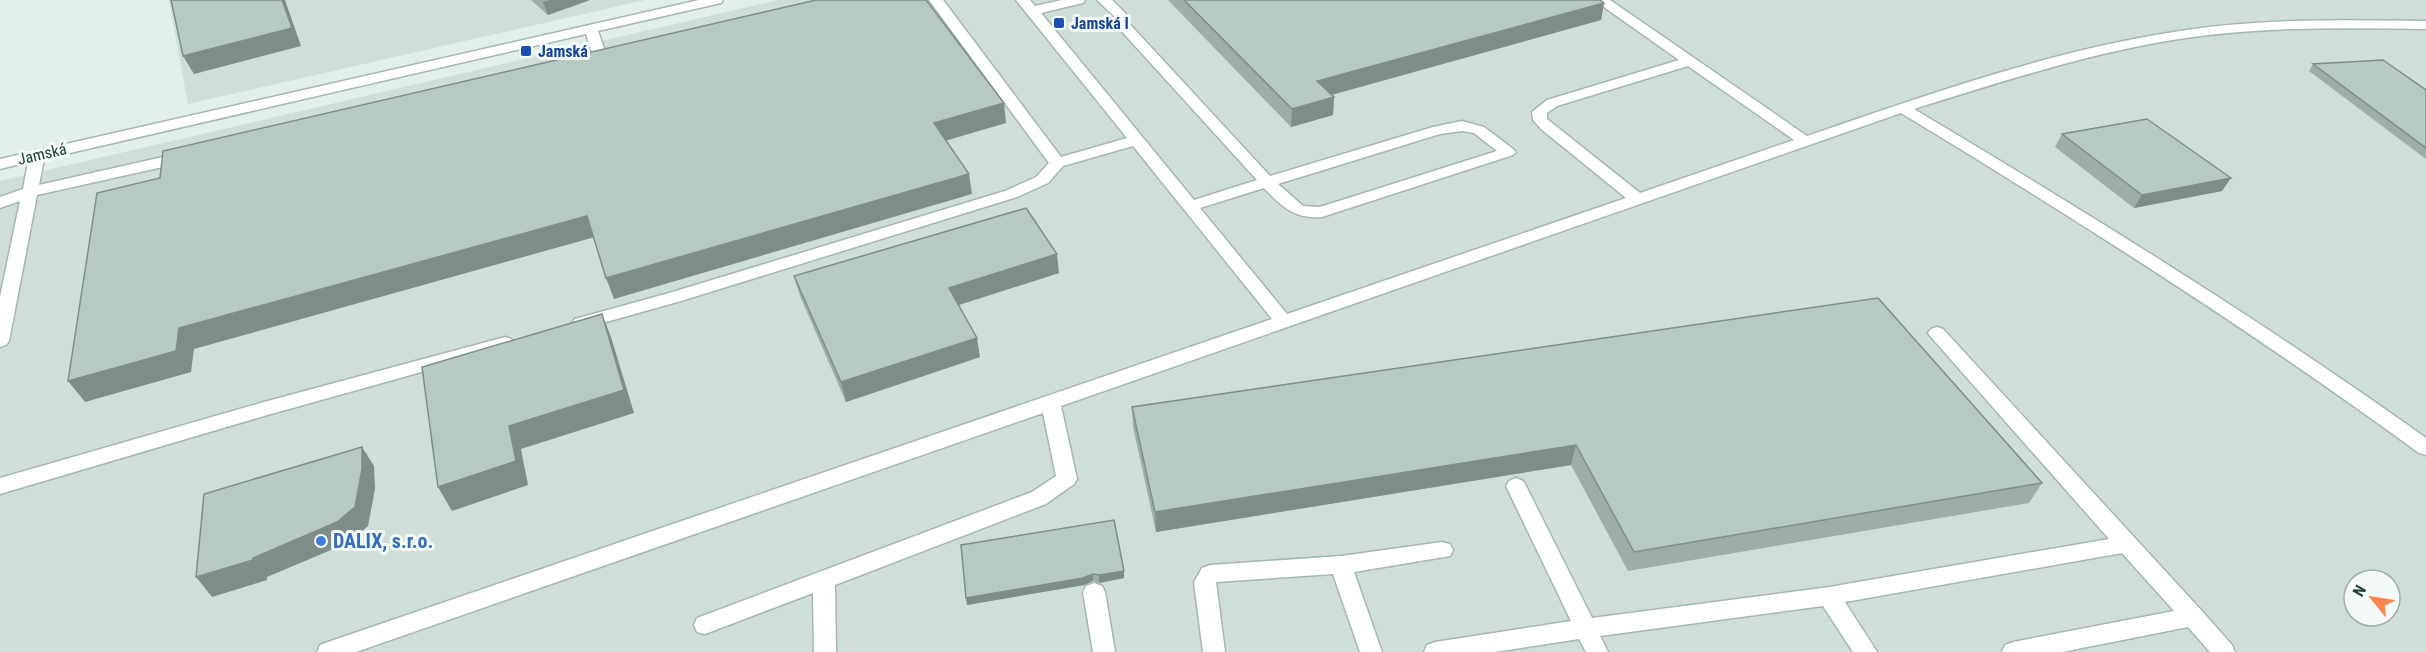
<svg xmlns="http://www.w3.org/2000/svg" width="2426" height="652" viewBox="0 0 2426 652" font-family="'Roboto Condensed',sans-serif">
<style>
.built{fill:#cfded8;fill-rule:evenodd}
.lines{fill:none;stroke-linecap:round;stroke-linejoin:round}
.minor-casing{stroke:#a4b7b1;stroke-width:3}
.minor{fill:#fff;fill-rule:evenodd}
.wall{fill:#9dada7}
.shaded-wall{fill:#7f8d88}
.building{fill:#b6c9c2;stroke:#7f8d88;stroke-width:1.5}
.transit-dot{fill:#1a4fb4;stroke:#f3faf7;stroke-width:2}
.shop-dot{fill:#3f7fe0;stroke:#f3faf7;stroke-width:2}
.labels{text-anchor:middle;dominant-baseline:central;stroke-width:6;stroke-linejoin:round;paint-order:stroke}
.far-transit-label{font-size:16px;font-weight:bold;fill:#164399;stroke:#f3faf7;text-anchor:start}
.far-street-label{font-size:16px;fill:#1f413a;stroke:#f3faf7}
.shop-label{font-size:20px;font-weight:bold;fill:#366cbe;stroke:#f3faf7;text-anchor:start}
</style>
<rect width="100%" height="100%" fill="#e2eee9"/>
<path class="built" d="M 169,0 L 645,0 L 188,104 Z
M 778,0 L 2426,0 L 2426,652 L 0,652 L 0,181 ZM 2354,580 L 2390,580 L 2390,616 L 2354,616 Z"/>
<g class="lines">
<g class="minor-casing">
<path id="minor" d="M 699,0 L 723,0 L 721,3 L 598,31 L 608,60 L 601,64 L 594,60 L 586,34 L 44,159 L 39,185 L 185,152 L 193,157 L 185,162 L 37,195 L 9,341 L 6,345 L 0,347 L 0,297 L 20,201 L 0,208 L 0,197 L 23,189 L 28,162 L 0,169 L 0,159 Z
M 929,0 L 943,0 L 1061,157 L 1127,138 L 1016,0 L 1030,0 L 1035,6 L 1062,0 L 1085,0 L 1083,3 L 1041,13 L 1194,200 L 1257,180 L 1116,25 L 1114,22 L 1117,19 L 1097,0 L 1112,0 L 1128,16 L 1125,19 L 1270,176 L 1433,127 L 1462,121 L 1484,127 L 1513,149 L 1516,152 L 1513,155 L 1322,217 C 1295,219 1282,207 1264,188 L 1200,208 L 1287,314 L 1626,198 L 1541,129 L 1533,120 L 1532,112 L 1547,100 L 1679,60 L 1594,0 L 1610,0 L 1807,136 C 1929,94 2053,50 2180,31 C 2261,18 2344,20 2426,21 L 2426,29 C 2344,28 2261,26 2179,39 C 2089,53 2001,82 1914,109 C 2088,213 2261,320 2426,438 L 2426,455 L 2419,453 C 2252,331 2078,220 1901,113 L 1061,406 L 1077,479 L 1074,484 L 1046,504 L 835,585 L 836,652 L 814,652 L 813,593 L 705,634 L 697,632 L 694,625 L 697,618 L 1032,492 L 1056,476 L 1043,413 L 356,652 L 317,652 L 320,645 L 328,642 L 1272,319 L 1133,146 L 1063,166 L 1048,183 L 1017,197 L 681,301 L 581,329 L 575,327 L 572,323 L 575,319 L 669,293 L 1005,191 L 1036,177 L 1049,163 ZM 1688,66 L 1794,140 L 1640,193 L 1547,119 L 1547,113 L 1557,106 ZM 1462,131 L 1474,133 L 1497,151 L 1320,207 L 1303,206 L 1278,184 L 1440,134 Z
M 1937,327 L 1943,329 L 2201,610 L 2232,645 L 2235,652 L 2210,652 L 2188,627 L 2062,652 L 2002,652 L 2005,645 L 2013,642 L 2174,611 L 2122,553 L 1845,602 L 1877,652 L 1853,652 L 1823,606 L 1600,636 L 1608,652 L 1586,652 L 1579,639 L 1495,652 L 1424,652 L 1427,645 L 1435,642 L 1571,621 L 1506,486 L 1509,481 L 1516,478 L 1523,481 L 1526,486 L 1592,618 L 1829,587 L 2109,539 L 1931,337 L 1928,333 L 1931,329 Z
M 505,337 L 511,339 L 514,343 L 511,347 L 264,416 L 0,494 L 0,478 L 264,402 Z
M 1442,542 L 1450,544 L 1453,550 L 1450,556 L 1354,572 L 1382,652 L 1360,652 L 1333,574 L 1216,582 L 1225,652 L 1203,652 L 1194,582 L 1202,568 L 1210,565 L 1341,556 Z
M 1094,583 L 1102,586 L 1105,592 L 1115,652 L 1093,652 L 1083,592 L 1086,586 Z"/>
</g>
<use href="#minor" class="minor"/>
</g>
<path class="wall" d="M 531,0 L 590,0 L 548,15 Z
M 1168,0 L 1600,0 L 1604,3 L 1601,20 L 1332,95 L 1334,97 L 1333,115 L 1291,127 Z
M 2313,64 L 2426,90 L 2426,159 L 2309,71 Z
M 2062,134 L 2222,191 L 2134,208 L 2055,147 Z
M 1059,273 L 959,305 L 980,357 L 846,402 L 800,296 L 794,276 Z
M 1132,407 L 2042,483 L 2029,503 L 1628,571 L 1571,465 L 1156,532 L 1133,427 Z
M 961,545 L 1124,571 L 1124,578 L 1099,583 L 1093,581 L 1084,585 L 967,605 Z"/>
<path class="shaded-wall" d="M 282,0 L 285,0 L 301,46 L 194,74 L 183,56 Z
M 550,0 L 590,0 L 548,15 L 543,2 Z
M 1604,3 L 1601,20 L 1316,99 L 1317,81 Z
M 1334,97 L 1333,115 L 1291,127 L 1292,109 Z
M 1004,103 L 1006,123 L 938,143 L 934,123 Z
M 969,174 L 972,194 L 614,299 L 606,278 Z
M 2231,178 L 2222,191 L 2134,208 L 2142,195 Z
M 587,216 L 595,237 L 194,349 L 191,372 L 85,402 L 68,381 L 179,328 Z
M 1057,254 L 1059,273 L 952,307 L 949,288 Z
M 602,314 L 611,337 L 634,413 L 521,449 L 528,485 L 452,511 L 438,487 Z
M 977,338 L 980,357 L 846,402 L 841,382 Z
M 1576,445 L 1571,465 L 1156,532 L 1155,512 Z
M 362,447 L 374,466 L 375,489 L 368,526 L 350,542 L 267,577 L 267,580 L 212,597 L 196,577 L 253,558 Z
M 1124,571 L 1124,578 L 1099,583 L 1099,575 Z
M 1093,574 L 1093,581 L 1084,585 L 967,605 L 966,598 Z"/>
<path class="building" d="M 171,0 L 282,0 L 292,28 L 183,56 Z
M 816,0 L 926,0 L 1004,103 L 934,123 L 969,174 L 606,278 L 587,216 L 179,328 L 176,351 L 68,381 L 97,193 L 160,178 L 163,151 Z
M 1184,0 L 1600,0 L 1604,3 L 1317,81 L 1334,97 L 1292,109 Z
M 2383,60 L 2426,90 L 2426,148 L 2313,64 Z
M 2147,119 L 2231,178 L 2142,195 L 2062,134 Z
M 1026,208 L 1057,254 L 949,288 L 977,338 L 841,382 L 794,276 Z
M 1878,298 L 2042,483 L 1634,552 L 1576,445 L 1155,512 L 1132,407 Z
M 602,314 L 624,390 L 509,426 L 516,461 L 438,487 L 422,367 Z
M 362,447 L 362,469 L 355,507 L 337,522 L 253,558 L 253,560 L 196,577 L 204,494 Z
M 1114,520 L 1124,571 L 1099,575 L 1093,574 L 1083,578 L 966,598 L 961,545 Z"/>
<g class="transit-dot">
<rect x="1053" y="17" width="12" height="12" rx="3"/>
<rect x="520" y="45" width="12" height="12" rx="3"/>
</g>
<circle class="shop-dot" cx="321" cy="541" r="6"/>
<g class="labels">
<g class="far-transit-label">
<text x="1071" y="23">Jamská I</text>
<text x="538" y="51">Jamská</text>
</g>
<g class="far-street-label">
<text transform="translate(42 154) rotate(-13)">Jamská</text>
</g>
<g class="shop-label">
<text x="333" y="541">DALIX, s.r.o.</text>
</g>
</g>
<g transform="translate(2372 598) rotate(300)"><circle r="28" fill="#f3faf7" stroke="#9eb0ab" stroke-width="1.5"/>
<path d="M0-4.5L10 22L0 15L-10 22Z" fill="#ff854e"/>
<text y="-9" font-size="16" font-weight="bold" text-anchor="middle" fill="#1f413a">N</text>
</g>
</svg>
